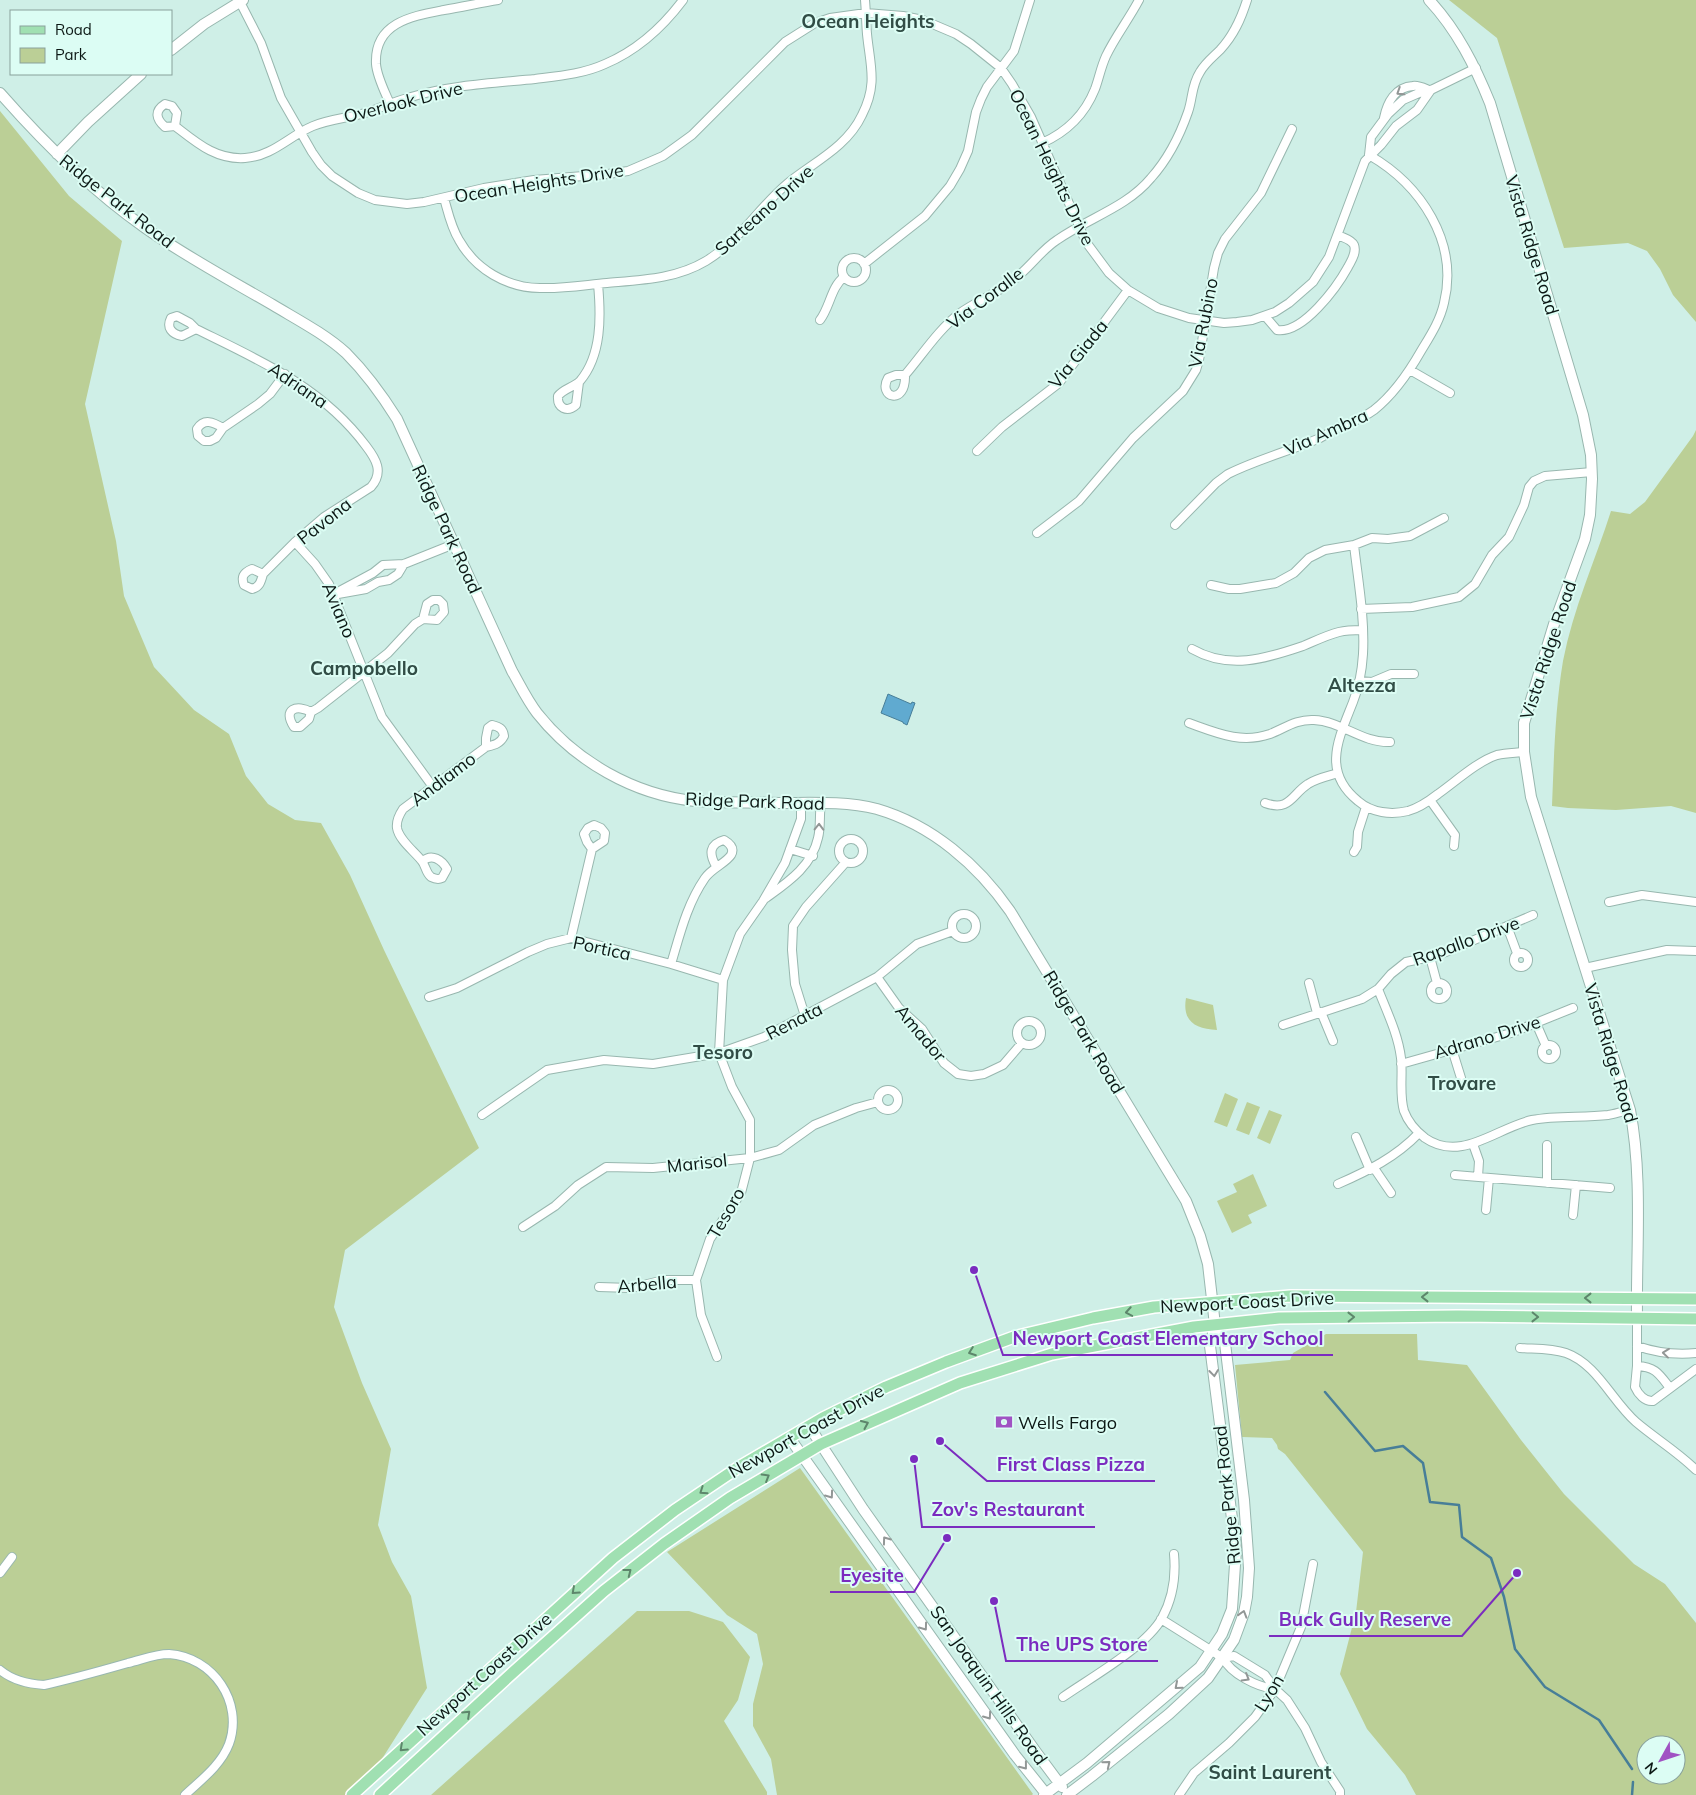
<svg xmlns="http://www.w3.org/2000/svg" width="1696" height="1795" viewBox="0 0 1696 1795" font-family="Mulish,sans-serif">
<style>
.green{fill:#bbcf96;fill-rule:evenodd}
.water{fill:#60aad0;stroke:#477e98}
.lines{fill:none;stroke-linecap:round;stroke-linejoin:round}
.stream{stroke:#477e98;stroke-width:2.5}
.street-casing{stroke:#98b7af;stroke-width:10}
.secondary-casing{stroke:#98b7af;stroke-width:12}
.primary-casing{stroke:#fff;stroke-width:14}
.street{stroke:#fff;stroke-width:8}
.secondary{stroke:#fff;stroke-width:10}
.primary{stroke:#a0e0b2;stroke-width:11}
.oneway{stroke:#929796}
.oneway2{stroke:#5d866b}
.labels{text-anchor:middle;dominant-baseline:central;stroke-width:4;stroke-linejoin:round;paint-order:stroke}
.street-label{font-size:18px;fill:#0c1815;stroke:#dcfdf4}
.poi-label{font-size:18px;fill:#0c1815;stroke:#dcfdf4;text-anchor:start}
.neighbourhood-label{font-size:19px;font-weight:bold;fill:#314d46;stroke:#dcfdf4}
.leader{fill:none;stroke:#7b2cbf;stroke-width:2}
.callout-dot{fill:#7b2cbf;stroke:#dcfdf4;stroke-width:2}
.callout-label{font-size:19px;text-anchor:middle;font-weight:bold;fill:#7b2cbf;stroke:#dcfdf4;stroke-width:4;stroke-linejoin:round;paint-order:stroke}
</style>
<rect width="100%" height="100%" fill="#cfefe7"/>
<path class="green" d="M 1449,0 L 1696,0 L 1696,322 L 1673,295 L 1660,269 L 1647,251 L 1628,243 L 1564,248 L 1497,38 Z
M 0,111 L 69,196 L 122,241 L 85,404 L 116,541 L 124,596 L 154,667 L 194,710 L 229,734 L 246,776 L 268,804 L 295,820 L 321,823 L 350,875 L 384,950 L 479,1148 L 345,1250 L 334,1307 L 362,1383 L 391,1449 L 378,1525 L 392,1562 L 411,1596 L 427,1688 L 366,1784 L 351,1795 L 0,1795 Z
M 1696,430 L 1696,813 L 1671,806 L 1616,810 L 1568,808 L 1552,806 C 1554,757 1555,709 1563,661 C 1573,609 1595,561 1611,511 L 1630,514 L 1645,502 L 1693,436 Z
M 1186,998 L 1213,1005 L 1217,1030 C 1195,1029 1182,1021 1186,998 Z
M 1225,1093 L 1238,1099 L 1227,1127 L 1214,1122 Z
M 1247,1102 L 1260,1107 L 1249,1135 L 1236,1130 Z
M 1269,1110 L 1282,1115 L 1270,1144 L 1257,1138 Z
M 1253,1174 L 1267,1206 L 1248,1215 L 1252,1223 L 1232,1233 L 1217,1201 L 1237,1192 L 1233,1184 Z
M 1326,1334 L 1417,1334 L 1418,1360 L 1467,1365 L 1521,1440 L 1564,1494 L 1634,1564 L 1665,1584 L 1696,1623 L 1696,1795 L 1416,1795 L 1405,1775 L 1367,1729 L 1340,1674 L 1356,1612 L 1363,1552 L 1285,1454 L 1278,1449 L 1277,1445 L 1272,1438 L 1242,1437 L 1235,1365 L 1290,1360 L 1293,1353 ZM 1646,1745 L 1676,1745 L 1676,1775 L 1646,1775 Z
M 800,1468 L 1033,1794 L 1032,1795 L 777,1795 L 771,1759 L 753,1726 L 753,1704 L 763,1664 L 757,1634 L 727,1615 L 667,1552 Z
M 637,1611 L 689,1611 L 723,1622 L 750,1657 L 738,1700 L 724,1721 L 767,1792 L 767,1795 L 431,1795 Z"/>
<path class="water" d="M 888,694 L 911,704 L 912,702 L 915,703 L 907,725 L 903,723 L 903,722 L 881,713 Z"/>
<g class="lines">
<path class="stream" d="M 1325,1392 L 1375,1451 L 1403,1446 L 1423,1463 L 1430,1502 L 1459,1505 L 1462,1537 L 1491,1558 L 1504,1597 L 1515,1649 L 1545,1687 L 1599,1720 L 1632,1769
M 1632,1795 L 1633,1782"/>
<g class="street-casing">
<path id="street" d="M 240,2 L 261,43 L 281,98 L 312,152 L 321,165 L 332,176 L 358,193 L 375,200 L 407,204 L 424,202 L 484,188 L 534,180 L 608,174 L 628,171 L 663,156 L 692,135 L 785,42 L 815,23 L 830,18 L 866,13 L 903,16 L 923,20 L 956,34 L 971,44 L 1001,68 L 1012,84 L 1031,117 L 1086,242 L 1109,273 L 1128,290 L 1158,308 L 1189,318 L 1224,323 L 1237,322 L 1252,320 L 1275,312 L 1289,303 L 1313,282 L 1329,257 L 1365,161 L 1381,145 L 1396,126 L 1417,110 L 1431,90
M 390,104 C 385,92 377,77 376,64 C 374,22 413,16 444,10 C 462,7 480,3 498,0
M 1384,118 C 1387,103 1395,87 1413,86 C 1418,85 1424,88 1429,90
M 175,126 L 177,113 L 172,106 L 165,104 C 154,111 156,119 165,127 L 175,126 C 197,143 216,160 245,158 C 273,156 289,136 313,126 C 330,119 348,118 365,113 C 381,108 395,101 411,97 C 451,85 494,83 535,79 C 559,76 583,74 605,64 C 638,50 662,28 683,0
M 1042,143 C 1067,132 1085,114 1095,89 C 1099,78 1101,67 1106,56 C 1115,37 1129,19 1139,0
M 1369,155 L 1371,137 L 1388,114 L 1403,100 L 1419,93 L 1431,90 L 1476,68
M 444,198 C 448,212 451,227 459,240 C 475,269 507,288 540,288 C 562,289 585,285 607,283 C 641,280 676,279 706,261 C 742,239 757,209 788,183 C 814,162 847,147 862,115 C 878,84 870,65 867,34 C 866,23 866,11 865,0
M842 270a12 12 0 1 1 24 0a12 12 0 1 1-24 0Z
M 864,264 L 925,216 L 950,186 L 960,169 L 968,151 L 976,112 L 981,99 L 987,87 L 1014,51 L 1030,0
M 1265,316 L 1277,330 C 1303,334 1337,287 1348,267 C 1351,261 1357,253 1354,245 C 1351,239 1343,238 1338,235
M 820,320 C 830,307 831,287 844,277
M 196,329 L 190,323 L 177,316 L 171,318 C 166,328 172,334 182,336 L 196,329 C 261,361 322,387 366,446 C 376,459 384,472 371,487 L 324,517 L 295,542 L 263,574 C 261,581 260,587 252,589 L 244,585 C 241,577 243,573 252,569 L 263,574
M 1410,370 L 1450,393
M 905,375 L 896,375 L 888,378 C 877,397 906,407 905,375 C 923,354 938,330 960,313 C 977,301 996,294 1012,281 C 1029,269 1040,251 1057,240 C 1088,218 1126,208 1151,178 C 1168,159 1180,135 1188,112 C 1193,98 1191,86 1200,72 C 1205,63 1213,57 1220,50 C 1234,35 1241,19 1247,0
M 579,382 L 576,405 C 567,413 557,408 558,396 C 563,389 574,387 580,381 C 602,355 601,316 598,284
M 223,428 C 213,422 204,418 197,429 L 198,436 L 204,441 L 210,441 L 216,438 L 223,428 L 258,404 L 270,394 L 285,374
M 977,451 L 1002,427 L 1059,383 L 1128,290
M 1175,525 L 1216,483 L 1228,474 C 1258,459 1290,451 1320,438 C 1326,435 1331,431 1337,428 C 1350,423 1362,419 1374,410 C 1393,395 1409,372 1421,351 C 1430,336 1440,321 1444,303 C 1459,242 1421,185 1369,155
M 1037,533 L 1079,501 L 1133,438 L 1183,391 L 1196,370 L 1199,360 L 1214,268 L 1218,253 L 1225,239 L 1261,193 L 1292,129
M 295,542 L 315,564 L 329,584 L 382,717 L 433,787
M 1354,545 C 1358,580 1365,618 1363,654 C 1362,670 1359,687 1353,702 C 1339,738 1321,771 1358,801 C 1372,813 1391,815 1408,811 C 1419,808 1429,801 1438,794 C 1455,782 1478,761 1497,755 C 1506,753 1515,753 1524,752
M 1211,585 L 1229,589 L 1240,589 L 1276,583 L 1294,573 L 1309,558 L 1325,550 L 1354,545 L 1372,538 L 1388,539 L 1410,536 L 1444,518
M 334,594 L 373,573 L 383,565 L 404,564 L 454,544
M 338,594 L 366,589 L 378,582 L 389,580 L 398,574 L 404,564
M 1361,609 L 1412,607 L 1459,597 L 1475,584 L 1492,555 L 1509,537 L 1524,505 L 1529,487 L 1534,481 L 1545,476 L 1592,472
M 1192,649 C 1229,670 1265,659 1303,646 C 1315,641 1327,635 1339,632 C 1347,630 1355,630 1362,630
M 1359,681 L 1372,682 L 1391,674 L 1414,674
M 311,712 L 309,719 L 300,727 L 294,727 C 282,709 297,704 311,712 L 318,708 L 388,653 L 415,624 L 423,619 L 437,620 L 444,612 L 443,604 L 439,600 L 433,600 L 427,604 L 423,619
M 1189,723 C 1217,733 1241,744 1270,734 C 1285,728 1297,719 1314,720 C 1341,721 1362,743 1390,742
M 1430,800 L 1455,835 L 1454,846
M 1265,803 C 1290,812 1292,794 1308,784 C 1317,778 1329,776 1338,773
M839 851a12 12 0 1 1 24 0a12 12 0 1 1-24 0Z
M 790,849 L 813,856
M 1354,852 L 1357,847 L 1358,832 L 1366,807
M 423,861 C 432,853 442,860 447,869 L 442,878 C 438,880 435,879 431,877 C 425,872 426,865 421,860 C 414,851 399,840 397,828 C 396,821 399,815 403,809 L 486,747 C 494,745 500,744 504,736 C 503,729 500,727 492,725 L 488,728 L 486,738 L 486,747
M 766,898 C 788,882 812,866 818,838 C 821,827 819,815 821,803
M 1609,902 L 1642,895 L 1696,902
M952 926a12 12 0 1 1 24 0a12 12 0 1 1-24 0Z
M 1507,926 L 1517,953
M 571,938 L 592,849 L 587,842 L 584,834 L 588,828 L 594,825 L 601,828 L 605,833 L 604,841 L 592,849
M1514 960a7 7 0 1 1 14 0a7 7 0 1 1-14 0Z
M 1430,957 L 1437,983
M 671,964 C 680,934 687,904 705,878 C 712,868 726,863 731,855 C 735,848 729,843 724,840 C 709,844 709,854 716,866
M 1585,968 L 1667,950 L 1696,951
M 877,977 L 899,1008 L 922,1029 L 944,1063 L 958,1074 L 971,1076 L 984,1074 L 1003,1065 L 1022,1043
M1431 991a8 8 0 1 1 16 0a8 8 0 1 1-16 0Z
M 1309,983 L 1317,1013
M 1378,989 C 1387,1012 1398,1034 1401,1058 C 1403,1075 1399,1094 1404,1111 C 1408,1122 1416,1131 1425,1138 C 1461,1163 1496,1128 1532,1120 C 1557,1115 1583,1118 1608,1115 C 1615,1114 1623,1111 1630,1110
M 429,997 L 457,988 L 528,952 L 547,944 L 571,938 L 671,964 L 723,980
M 1321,1012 L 1333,1041
M 805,1016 L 795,984 L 792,950 L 793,926 L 806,907 L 846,862
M1017 1033a12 12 0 1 1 24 0a12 12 0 1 1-24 0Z
M 1536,1023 L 1546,1046
M 1283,1025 L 1362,999 L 1378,989 L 1391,974 L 1406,962 L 1430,957 L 1446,952 L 1533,915
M1542 1052a7 7 0 1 1 14 0a7 7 0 1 1-14 0Z
M 1452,1049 L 1461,1078
M 1401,1064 L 1511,1033 L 1573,1008
M878 1100a10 10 0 1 1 20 0a10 10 0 1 1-20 0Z
M 482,1115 L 547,1070 L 604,1060 L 653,1064 L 719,1053 L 764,1037 L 877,977 L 917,944 L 953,931
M 1356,1137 L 1370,1170
M 1473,1144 L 1479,1161 L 1478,1177
M 1547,1145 L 1547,1183
M 1374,1168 L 1391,1193
M 1455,1175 L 1610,1188
M 1338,1184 C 1368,1171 1396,1157 1419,1133
M 1486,1210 L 1489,1178
M 1573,1215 L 1576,1185
M 523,1227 L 555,1206 L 578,1185 L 606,1167 L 653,1168 L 750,1158 L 779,1150 L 814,1125 L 856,1108 L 878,1102
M 599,1287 L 631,1288 L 664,1280 L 696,1280
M 1637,1319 L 1637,1366
M 1637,1346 C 1657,1353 1675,1355 1696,1353
M 1520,1348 C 1535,1349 1551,1348 1566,1353 C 1597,1364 1612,1401 1636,1422 C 1656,1439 1678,1452 1696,1470
M 717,1357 L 701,1315 L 696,1280 L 710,1239 L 741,1193 L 750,1158 L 750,1120 L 732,1087 L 719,1053 L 723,980 L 740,934 L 763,901 L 785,863 L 801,819 L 801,803
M 1670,1388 C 1659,1374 1656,1367 1637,1366 L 1635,1387 C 1638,1394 1645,1402 1653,1401 L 1696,1369
M 0,1573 L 12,1557
M 1161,1619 L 1223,1658 C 1231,1674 1257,1687 1275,1689
M 1223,1658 L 1234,1656 L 1265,1675 L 1275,1689 L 1287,1700 L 1305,1728 L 1321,1762 L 1340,1791 L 1340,1795
M 0,1670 C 12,1680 28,1684 44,1685 C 72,1679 100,1671 128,1663 C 141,1660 155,1654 169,1654 C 213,1657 244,1702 229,1744 C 221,1765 201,1780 185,1795
M 1063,1697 C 1090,1678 1146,1647 1162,1618 C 1173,1598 1176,1576 1174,1554
M 1179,1795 L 1194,1773 L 1229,1743 L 1255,1717 L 1275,1689 L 1301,1627 L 1313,1564"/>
</g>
<g class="secondary-casing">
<path id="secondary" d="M 1429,0 C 1457,30 1475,66 1490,103 L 1583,415 L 1591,455 L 1592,479 L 1590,515 L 1585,539 L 1554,624 L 1524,723 L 1524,752 L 1531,797 L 1630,1110 C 1643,1176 1636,1251 1637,1319
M 171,50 L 204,24 L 243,0
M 0,93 C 43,142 90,189 144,227 C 185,256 230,280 273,305 C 298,320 325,334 346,353 C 366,373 382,395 397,419 L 512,671 C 520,685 527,700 537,713 C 575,761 634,795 695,801 C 723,803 751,802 779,803 C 811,803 845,801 877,809 C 932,825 978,865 1010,911 L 1186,1201 L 1200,1236 L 1208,1264 L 1215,1325 L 1210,1346 L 1236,1550 L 1232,1609 L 1222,1634 L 1200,1667 L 1087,1763 L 1044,1795
M 57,154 L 88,122 L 141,74
M 809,1426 L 863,1509 L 1036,1752 L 1062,1787
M 789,1437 L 1015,1755 L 1047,1795
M 1067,1795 L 1092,1776 L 1169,1714 L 1208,1678 L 1234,1640 L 1244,1613 L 1247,1597 L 1249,1568 L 1244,1500 L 1225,1343 L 1215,1325"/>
</g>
<g class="primary-casing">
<path id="primary" d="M 352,1795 L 613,1558 L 675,1510 L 739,1467 L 823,1418 L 886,1387 L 946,1362 L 1014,1337 L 1093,1318 L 1154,1307 L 1194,1304 L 1290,1296 L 1696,1299
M 380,1795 L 508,1677 L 604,1591 L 664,1544 L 730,1498 L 821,1444 L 960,1383 L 1052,1354 L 1194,1327 L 1279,1318 L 1458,1316 L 1696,1319"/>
</g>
<use href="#street" class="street"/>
<use href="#secondary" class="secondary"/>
<use href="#primary" class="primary"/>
</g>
<defs><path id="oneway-chevron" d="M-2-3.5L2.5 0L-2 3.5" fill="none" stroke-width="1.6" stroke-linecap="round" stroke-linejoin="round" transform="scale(1.25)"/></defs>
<g class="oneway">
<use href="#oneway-chevron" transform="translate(1400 92) rotate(147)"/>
<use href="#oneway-chevron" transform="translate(819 827) rotate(-89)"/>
<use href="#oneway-chevron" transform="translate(1666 1353) rotate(-174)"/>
<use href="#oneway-chevron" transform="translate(1214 1373) rotate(83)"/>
<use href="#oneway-chevron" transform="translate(830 1495) rotate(54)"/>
<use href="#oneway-chevron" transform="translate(886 1540) rotate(-126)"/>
<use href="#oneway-chevron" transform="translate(1243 1614) rotate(-73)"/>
<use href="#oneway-chevron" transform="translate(924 1627) rotate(54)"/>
<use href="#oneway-chevron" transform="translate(1246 1678) rotate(31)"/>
<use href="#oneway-chevron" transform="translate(1178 1686) rotate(139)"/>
<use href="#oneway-chevron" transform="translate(988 1716) rotate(55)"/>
<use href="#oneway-chevron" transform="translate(1107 1764) rotate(-39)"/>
<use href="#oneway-chevron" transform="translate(1024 1766) rotate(52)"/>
</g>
<g class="oneway2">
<use href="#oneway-chevron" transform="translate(1425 1297) rotate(-180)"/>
<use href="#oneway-chevron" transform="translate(1588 1298) rotate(-180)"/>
<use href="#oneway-chevron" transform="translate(1129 1312) rotate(170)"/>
<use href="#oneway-chevron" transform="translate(1351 1317) rotate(-1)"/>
<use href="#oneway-chevron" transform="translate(1535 1317) rotate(1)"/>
<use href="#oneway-chevron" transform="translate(972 1352) rotate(160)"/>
<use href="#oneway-chevron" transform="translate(865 1424) rotate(-24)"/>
<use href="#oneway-chevron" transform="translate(766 1477) rotate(-31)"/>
<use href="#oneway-chevron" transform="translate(703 1491) rotate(146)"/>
<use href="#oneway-chevron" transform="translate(628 1572) rotate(-38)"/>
<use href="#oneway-chevron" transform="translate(575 1591) rotate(138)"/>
<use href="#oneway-chevron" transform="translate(467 1714) rotate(-43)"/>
<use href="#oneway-chevron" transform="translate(403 1748) rotate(137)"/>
</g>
<defs>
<g id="bank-bare" transform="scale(1.35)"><path d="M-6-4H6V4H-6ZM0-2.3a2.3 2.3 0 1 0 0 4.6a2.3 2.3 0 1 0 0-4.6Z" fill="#a052c3" stroke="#dcfdf4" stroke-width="2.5" paint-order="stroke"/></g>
</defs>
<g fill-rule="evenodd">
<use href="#bank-bare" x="1004" y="1422"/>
</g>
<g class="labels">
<g class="street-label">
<text transform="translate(403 102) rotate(-14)">Overlook Drive</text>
<text transform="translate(1052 167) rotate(64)">Ocean Heights Drive</text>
<text transform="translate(539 183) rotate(-9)">Ocean Heights Drive</text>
<text transform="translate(117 201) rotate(38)">Ridge Park Road</text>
<text transform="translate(764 210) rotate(-42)">Sarteano Drive</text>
<text transform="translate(1532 245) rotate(73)">Vista Ridge Road</text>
<text transform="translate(985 298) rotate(-37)">Via Coralle</text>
<text transform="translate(1203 323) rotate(-79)">Via Rubino</text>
<text transform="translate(1078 354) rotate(-51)">Via Giada</text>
<text transform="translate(298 385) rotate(34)">Adriana</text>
<text transform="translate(1326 432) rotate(-24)">Via Ambra</text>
<text transform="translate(324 521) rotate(-38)">Pavona</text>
<text transform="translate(447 529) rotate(65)">Ridge Park Road</text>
<text transform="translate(339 610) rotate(67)">Aviano</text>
<text transform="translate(1548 650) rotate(-72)">Vista Ridge Road</text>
<text transform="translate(443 779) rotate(-37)">Andiamo</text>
<text transform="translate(755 801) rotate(2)">Ridge Park Road</text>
<text transform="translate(1466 941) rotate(-20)">Rapallo Drive</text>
<text transform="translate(602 948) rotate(12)">Portica</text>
<text transform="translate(794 1021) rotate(-27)">Renata</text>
<text transform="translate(1084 1032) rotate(59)">Ridge Park Road</text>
<text transform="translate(921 1033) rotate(50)">Amador</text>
<text transform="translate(1487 1037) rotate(-17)">Adrano Drive</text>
<text transform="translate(1611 1053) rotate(73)">Vista Ridge Road</text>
<text transform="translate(697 1163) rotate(-6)">Marisol</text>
<text transform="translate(726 1213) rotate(-60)">Tesoro</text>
<text transform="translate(647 1284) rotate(-5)">Arbella</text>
<text transform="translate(1247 1302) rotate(-3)">Newport Coast Drive</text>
<text transform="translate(806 1431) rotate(-29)">Newport Coast Drive</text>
<text transform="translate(1227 1495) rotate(-96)">Ridge Park Road</text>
<text transform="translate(484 1674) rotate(-42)">Newport Coast Drive</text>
<text transform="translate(989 1685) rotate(55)">San Joaquin Hills Road</text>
<text transform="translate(1269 1693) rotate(-59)">Lyon</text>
</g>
<g class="poi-label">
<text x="1018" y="1422">Wells Fargo</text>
</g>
<g class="neighbourhood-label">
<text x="868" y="21">Ocean Heights</text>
<text x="364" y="668">Campobello</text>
<text x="1362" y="685">Altezza</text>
<text x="723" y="1052">Tesoro</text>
<text x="1462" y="1083">Trovare</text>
<text x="1270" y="1772">Saint Laurent</text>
</g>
</g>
<path class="leader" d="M974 1270L1003 1355H1333M940 1441L987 1481H1155M914 1459L922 1527H1095M947 1538L914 1592H830M1517 1573L1462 1636H1269M994 1601L1006 1661H1158"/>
<g class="callout-dot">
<circle cx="974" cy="1270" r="5"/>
<circle cx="940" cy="1441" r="5"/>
<circle cx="914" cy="1459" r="5"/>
<circle cx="947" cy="1538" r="5"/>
<circle cx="1517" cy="1573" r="5"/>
<circle cx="994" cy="1601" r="5"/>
</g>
<g class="callout-label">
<text x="1168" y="1345">Newport Coast Elementary School</text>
<text x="1071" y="1471">First Class Pizza</text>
<text x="1008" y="1516">Zov's Restaurant</text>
<text x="872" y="1582">Eyesite</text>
<text x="1365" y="1626">Buck Gully Reserve</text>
<text x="1082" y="1651">The UPS Store</text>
</g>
<rect x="10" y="10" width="162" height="65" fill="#dcfdf4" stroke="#89a19b"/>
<rect x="20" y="26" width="25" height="8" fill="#a0e0b2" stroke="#89a19b"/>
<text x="55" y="35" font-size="15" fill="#0c1815">Road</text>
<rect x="20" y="48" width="25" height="15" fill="#bbcf96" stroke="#89a19b"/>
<text x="55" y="60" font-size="15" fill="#0c1815">Park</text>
<g transform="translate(1661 1760) rotate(230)"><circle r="24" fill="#dcfdf4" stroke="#89a19b"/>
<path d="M0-4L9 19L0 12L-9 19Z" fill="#a052c3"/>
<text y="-8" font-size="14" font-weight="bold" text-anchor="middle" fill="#0c1815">N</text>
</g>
</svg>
